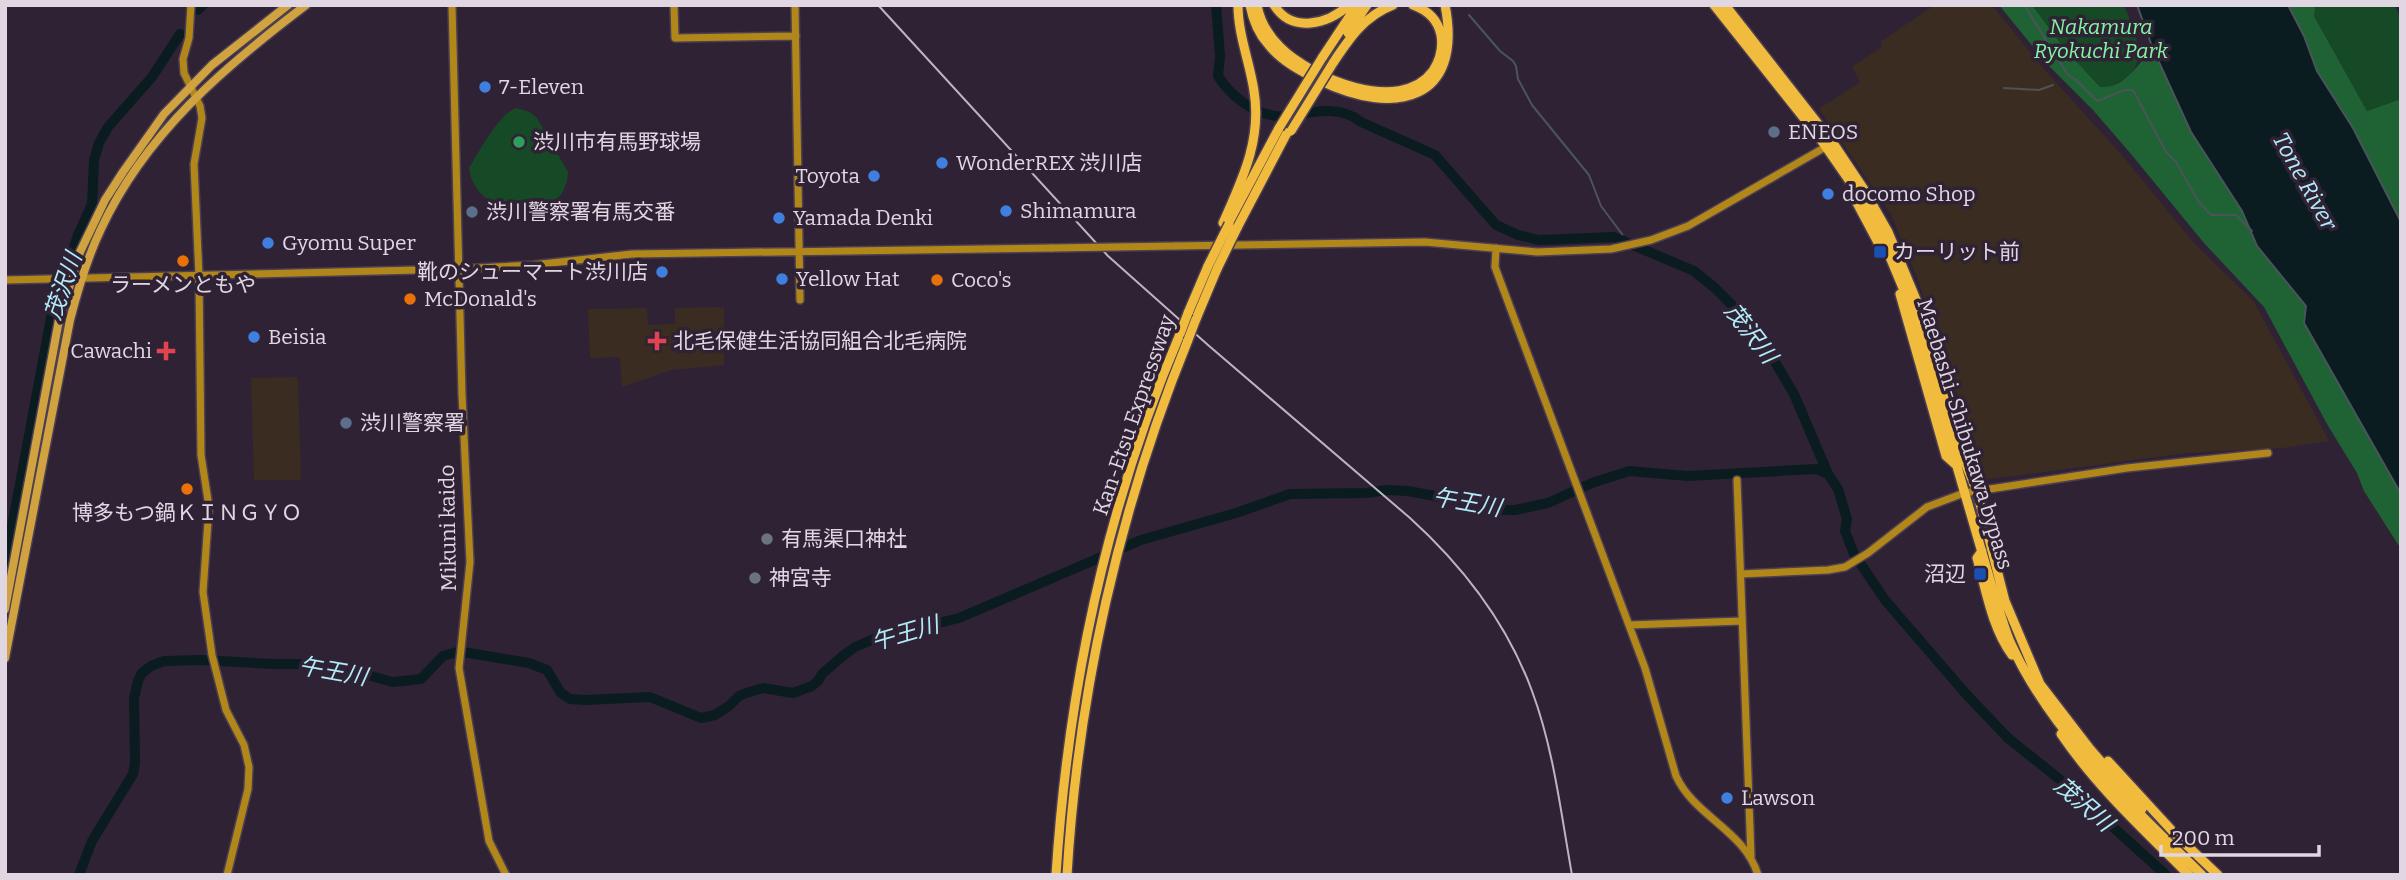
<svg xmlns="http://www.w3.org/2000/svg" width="2406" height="880" viewBox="0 0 2406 880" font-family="Bitter,'Noto Sans JP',serif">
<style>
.industrial{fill:#3b2c21}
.green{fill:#164926}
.forest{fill:#1f6335}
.water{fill:#0a1c20;stroke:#4a545a;stroke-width:2}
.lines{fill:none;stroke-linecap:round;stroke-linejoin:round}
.stream{stroke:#4a545a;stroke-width:2}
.river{stroke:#0a1c20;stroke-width:10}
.secondary-casing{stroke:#4c3f51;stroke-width:10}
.primary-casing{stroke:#4c3f51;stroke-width:11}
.highway-casing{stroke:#4c3f51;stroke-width:12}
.secondary{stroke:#b28719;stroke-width:7}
.primary{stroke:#d0a340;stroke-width:8}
.highway{stroke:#f1bb3e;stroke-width:9}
.rail{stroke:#beb4c1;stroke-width:2}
.secondary-bridge-casing{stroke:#4c3f51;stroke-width:10;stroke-linecap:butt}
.highway-bridge-casing{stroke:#4c3f51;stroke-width:12;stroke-linecap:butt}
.secondary-bridge{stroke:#b28719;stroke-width:7}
.highway-bridge{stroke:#f1bb3e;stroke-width:9}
.shop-dot{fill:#3f7fe0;stroke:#302235;stroke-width:2.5}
.service-dot{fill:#5c6f8a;stroke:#302235;stroke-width:2.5}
.leisure-dot{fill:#2e9e5b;stroke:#302235;stroke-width:2.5}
.transit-dot{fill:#1a4fb4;stroke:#302235;stroke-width:2.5}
.food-dot{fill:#e8710a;stroke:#302235;stroke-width:2.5}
.health-dot{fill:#e0444e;stroke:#302235;stroke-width:2.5}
.worship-dot{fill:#6b7280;stroke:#302235;stroke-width:2.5}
.labels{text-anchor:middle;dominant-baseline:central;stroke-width:7;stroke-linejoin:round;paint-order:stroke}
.park-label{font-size:21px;font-style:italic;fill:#83f4a1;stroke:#302235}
.poi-label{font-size:21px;fill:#e0d7e3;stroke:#302235;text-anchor:start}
.street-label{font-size:21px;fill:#e0d7e3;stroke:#302235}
.water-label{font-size:23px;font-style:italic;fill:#b1ecf8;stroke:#302235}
</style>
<rect width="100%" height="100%" fill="#302235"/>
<path class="industrial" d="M 1935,5 L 1992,5 L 2042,67 L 2120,153 L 2194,243 L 2254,302 L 2329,441 L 2283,448 L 2187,453 L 1982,480 L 1957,392 L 1952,393 L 1919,282 L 1891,214 L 1819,109 L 1860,82 L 1852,67 L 1882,47 L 1880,42 Z
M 722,307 L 724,309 L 724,365 L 671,370 L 622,387 L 620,357 L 590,358 L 588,309 L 647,308 L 648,325 L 675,324 L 675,308 Z
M 296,377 L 298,378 L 301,478 L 300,480 L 254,480 L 251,378 Z"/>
<path class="green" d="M 2032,5 L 2124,5 C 2134,30 2152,65 2121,81 C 2114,85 2108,88 2100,87 L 2064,48 Z
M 2308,5 L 2395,5 L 2401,20 L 2401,99 L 2367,111 Z
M 516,108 L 530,112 L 537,118 L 568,172 C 566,230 474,219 469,168 C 480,151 498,115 516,108 Z"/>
<path class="forest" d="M 1999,5 L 2032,5 L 2064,48 L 2100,87 C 2125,89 2137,64 2153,49 L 2191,132 L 2242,211 L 2257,246 L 2306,306 L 2304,323 L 2401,494 L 2401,549 L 2364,491 L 2357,473 L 2327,424 L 2264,307 L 2204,243 L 2131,154 L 2093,110 L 2047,64 Z
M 2288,5 L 2315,5 L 2314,16 L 2367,111 L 2401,99 L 2401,222 L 2353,128 L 2317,71 L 2304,36 Z"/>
<path class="water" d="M 2137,5 L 2288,5 L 2304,36 L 2317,71 L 2353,128 L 2401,222 L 2401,494 L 2304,323 L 2306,306 L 2257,246 L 2242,211 L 2191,132 L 2153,49 Z"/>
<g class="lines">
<path class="stream" d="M 2024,5 L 2068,75 L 2076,80 L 2097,101 L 2125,90 L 2133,90 L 2166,152 L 2176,162 L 2198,201 L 2211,215 L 2236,215 L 2252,231
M 1469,15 L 1500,51 L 1513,61 L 1516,66 L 1518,79 L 1532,105 L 1589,175 L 1601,206 L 1622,234 L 1624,241
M 2004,88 L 2039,90 L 2053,85"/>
<path class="river" d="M 1216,5 L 1220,56 L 1218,76 C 1230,95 1252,113 1276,116 C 1281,117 1287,115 1292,115 C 1316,111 1342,106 1361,122 L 1435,155 L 1496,225 L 1518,235 L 1539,240 L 1614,237 L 1694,271 L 1715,288 L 1742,315 L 1760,337 L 1794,394 L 1828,474 L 1838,489 L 1847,519 L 1845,531 L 1854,554 L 1885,600 L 1966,694 L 2008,738 L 2063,782 L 2166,875
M 198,10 L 203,5
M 5,564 L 51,318 L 78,235 L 92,204 L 94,160 L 99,143 L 108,127 L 152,77 L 180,34
M 79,875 L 92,841 L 133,774 L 135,763 L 134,698 L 138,681 L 142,673 L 151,666 L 164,661 L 201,660 L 272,664 L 314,664 L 341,668 L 393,682 L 421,679 L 443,656 L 457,652 L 469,653 L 529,663 L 547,670 L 561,693 L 570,699 L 585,700 L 650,697 L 701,718 L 715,715 L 729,706 L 739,696 L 746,693 L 763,688 L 793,693 L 812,686 L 818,681 L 822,674 L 844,655 L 855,647 L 874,639 L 959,618 L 1141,540 L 1236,513 L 1290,494 L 1367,493 L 1386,490 L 1408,491 L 1456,500 L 1477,507 L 1496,510 L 1515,510 L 1548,503 L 1592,483 L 1629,471 L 1688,476 L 1816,469 L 1828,474"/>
<g class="secondary-casing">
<path id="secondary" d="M 191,5 L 189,38 L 183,59 L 184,73 L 200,106 L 202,118 L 194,164 L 199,276 L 201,455 L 209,507 L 203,592 L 212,655 L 226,710 L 244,745 L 249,767 L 248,789 L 227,875
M 452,5 L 462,394 L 470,562 L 459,668 L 489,841 L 506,875
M 674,5 L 675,38 L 796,36
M 795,5 L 800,300
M 1175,246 L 1425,242 L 1537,252 L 1611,249 L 1651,240 L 1688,226 L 1829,145
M 1496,248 L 1495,267 L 1645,668 L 1676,776 C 1695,817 1744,830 1758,875
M 5,280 L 459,269 L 533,265 L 632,254 L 1052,248
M 1737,480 L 1751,856
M 1741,574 L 1828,570 L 1845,567 L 1868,553 L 1927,507 L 1964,493 L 2127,468 L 2268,453
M 1629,625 L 1742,621"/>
</g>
<g class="primary-casing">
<path id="primary" d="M 5,609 L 59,320 L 80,252 L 105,200 L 123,172 L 164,114 L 212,65 L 288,5
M 5,658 L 70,320 C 78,289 87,258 101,229 C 145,134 224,67 306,5"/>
</g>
<g class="highway-casing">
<path id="highway" d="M 1250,5 C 1253,20 1258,33 1268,44 C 1281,61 1302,72 1321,81 C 1394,116 1464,102 1445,5
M 1257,5 C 1260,22 1268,35 1280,47 C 1311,78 1400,116 1433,71 C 1440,60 1443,47 1441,35 C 1438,20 1427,10 1413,5
M 1274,5 C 1292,34 1328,24 1349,5
M 1714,5 L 1819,137 L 1860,196 L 1880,233 L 1910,305 L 1997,604 C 2002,617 2005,631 2011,644 C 2053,736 2131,805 2202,875
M 1725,5 L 1833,143 L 1863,188 L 1888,232 L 1917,302 L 1964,460 L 1977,492 L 2005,601 L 2040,684 L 2090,749 L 2142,809
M 1348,33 L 1367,5
M 1322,58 L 1357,5
M 1333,63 C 1349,39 1364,16 1393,5
M 1857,203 L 1883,252
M 1229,222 L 1279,128
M 1223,223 C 1242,180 1262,140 1254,91 C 1250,63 1238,35 1238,5
M 1237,228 L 1289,129
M 1900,294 L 1946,456 L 1956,465
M 1188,313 L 1208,266
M 1196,319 L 1217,269
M 1982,551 L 1977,558 C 1986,590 1992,628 2012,655
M 2061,734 C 2097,787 2144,830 2189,875
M 2108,761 L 2176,835 L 2218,875
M 1056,875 C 1068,690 1107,504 1180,334
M 1067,875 C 1078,692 1119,509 1188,340"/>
</g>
<use href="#secondary" class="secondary"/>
<use href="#primary" class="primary"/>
<use href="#highway" class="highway"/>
<path class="rail" d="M 878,5 L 1108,256 L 1208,345 L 1410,518 C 1464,567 1507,623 1532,691 C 1554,750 1561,814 1572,875"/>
<g class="secondary-bridge-casing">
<path id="secondary-bridge" d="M 1052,248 L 1175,246"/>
</g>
<g class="highway-bridge-casing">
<path id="highway-bridge" d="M 1279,128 L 1322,58
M 1291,131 L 1333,63
M 1208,266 L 1229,224
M 1217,269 L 1237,228
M 1180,334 L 1188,313
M 1188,340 L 1196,319"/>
</g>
<use href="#secondary-bridge" class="secondary-bridge"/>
<use href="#highway-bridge" class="highway-bridge"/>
</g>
<g class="shop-dot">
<circle cx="485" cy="87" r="7"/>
<circle cx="942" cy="163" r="7"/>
<circle cx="874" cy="176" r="7"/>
<circle cx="1828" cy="194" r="7"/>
<circle cx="1006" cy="211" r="7"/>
<circle cx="779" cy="218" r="7"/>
<circle cx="268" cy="243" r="7"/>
<circle cx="662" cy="272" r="7"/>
<circle cx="782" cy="279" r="7"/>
<circle cx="254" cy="337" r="7"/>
<circle cx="1727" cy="798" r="7"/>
</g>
<g class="service-dot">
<circle cx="1774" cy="132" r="7"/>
<circle cx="472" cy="212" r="7"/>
<circle cx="346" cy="423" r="7"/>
</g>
<circle class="leisure-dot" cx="519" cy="142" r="7"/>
<g class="transit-dot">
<rect x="1873" y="245" width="14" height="14" rx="3.5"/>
<rect x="1973" y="567" width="14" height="14" rx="3.5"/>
</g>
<g class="food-dot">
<circle cx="183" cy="261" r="7"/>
<circle cx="937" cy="280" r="7"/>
<circle cx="410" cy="299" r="7"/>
<circle cx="187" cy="489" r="7"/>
</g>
<g class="health-dot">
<path d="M653.5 330.5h7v7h7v7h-7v7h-7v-7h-7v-7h7z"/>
<path d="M162.5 340.5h7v7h7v7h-7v7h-7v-7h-7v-7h7z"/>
</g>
<g class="worship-dot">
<circle cx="767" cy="539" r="7"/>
<circle cx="755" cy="578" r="7"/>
</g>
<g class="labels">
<g class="park-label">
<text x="2101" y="27">Nakamura<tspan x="2101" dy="24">Ryokuchi Park</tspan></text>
</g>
<g class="poi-label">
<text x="499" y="87">7-Eleven</text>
<text x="1788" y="132">ENEOS</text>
<text x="533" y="142">渋川市有馬野球場</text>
<text x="956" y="163">WonderREX 渋川店</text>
<text x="860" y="176" text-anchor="end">Toyota</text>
<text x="1842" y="194">docomo Shop</text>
<text x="1020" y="211">Shimamura</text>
<text x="486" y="212">渋川警察署有馬交番</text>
<text x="793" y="218">Yamada Denki</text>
<text x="282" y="243">Gyomu Super</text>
<text x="1894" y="252">カーリット前</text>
<text x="648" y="272" text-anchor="end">靴のシューマート渋川店</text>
<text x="796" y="279">Yellow Hat</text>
<text x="951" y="280">Coco's</text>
<text x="183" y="285" text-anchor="middle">ラーメンともや</text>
<text x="424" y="299">McDonald's</text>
<text x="268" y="337">Beisia</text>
<text x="673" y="341">北毛保健生活協同組合北毛病院</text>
<text x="152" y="351" text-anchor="end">Cawachi</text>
<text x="360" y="423">渋川警察署</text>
<text x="187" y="513" text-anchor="middle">博多もつ鍋ＫＩＮＧＹＯ</text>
<text x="781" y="539">有馬渠口神社</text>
<text x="1966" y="574" text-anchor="end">沼辺</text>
<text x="769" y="578">神宮寺</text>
<text x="1741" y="798">Lawson</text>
</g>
<g class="street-label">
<text transform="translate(1134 415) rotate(-71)">Kan-Etsu Expressway</text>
<text transform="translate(1965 434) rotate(73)">Maebashi-Shibukawa bypass</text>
<text transform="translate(448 528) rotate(-91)">Mikuni kaido</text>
</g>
<g class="water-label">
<text transform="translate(2305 181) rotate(61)">Tone River</text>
<text transform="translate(63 286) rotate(-71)">茂沢川</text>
<text transform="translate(1751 333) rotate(52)">茂沢川</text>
<text transform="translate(1467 502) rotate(10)">午王川</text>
<text transform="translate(905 633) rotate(-16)">午王川</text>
<text transform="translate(333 671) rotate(10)">午王川</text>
<text transform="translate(2084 804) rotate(41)">茂沢川</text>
</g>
</g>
<rect width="2406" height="880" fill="none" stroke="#e0d7e3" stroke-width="14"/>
<path d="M2161 845v10h158v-10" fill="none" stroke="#e0d7e3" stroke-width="3.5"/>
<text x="2172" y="845" font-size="21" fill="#e0d7e3" stroke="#302235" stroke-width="5" paint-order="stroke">200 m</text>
</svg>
